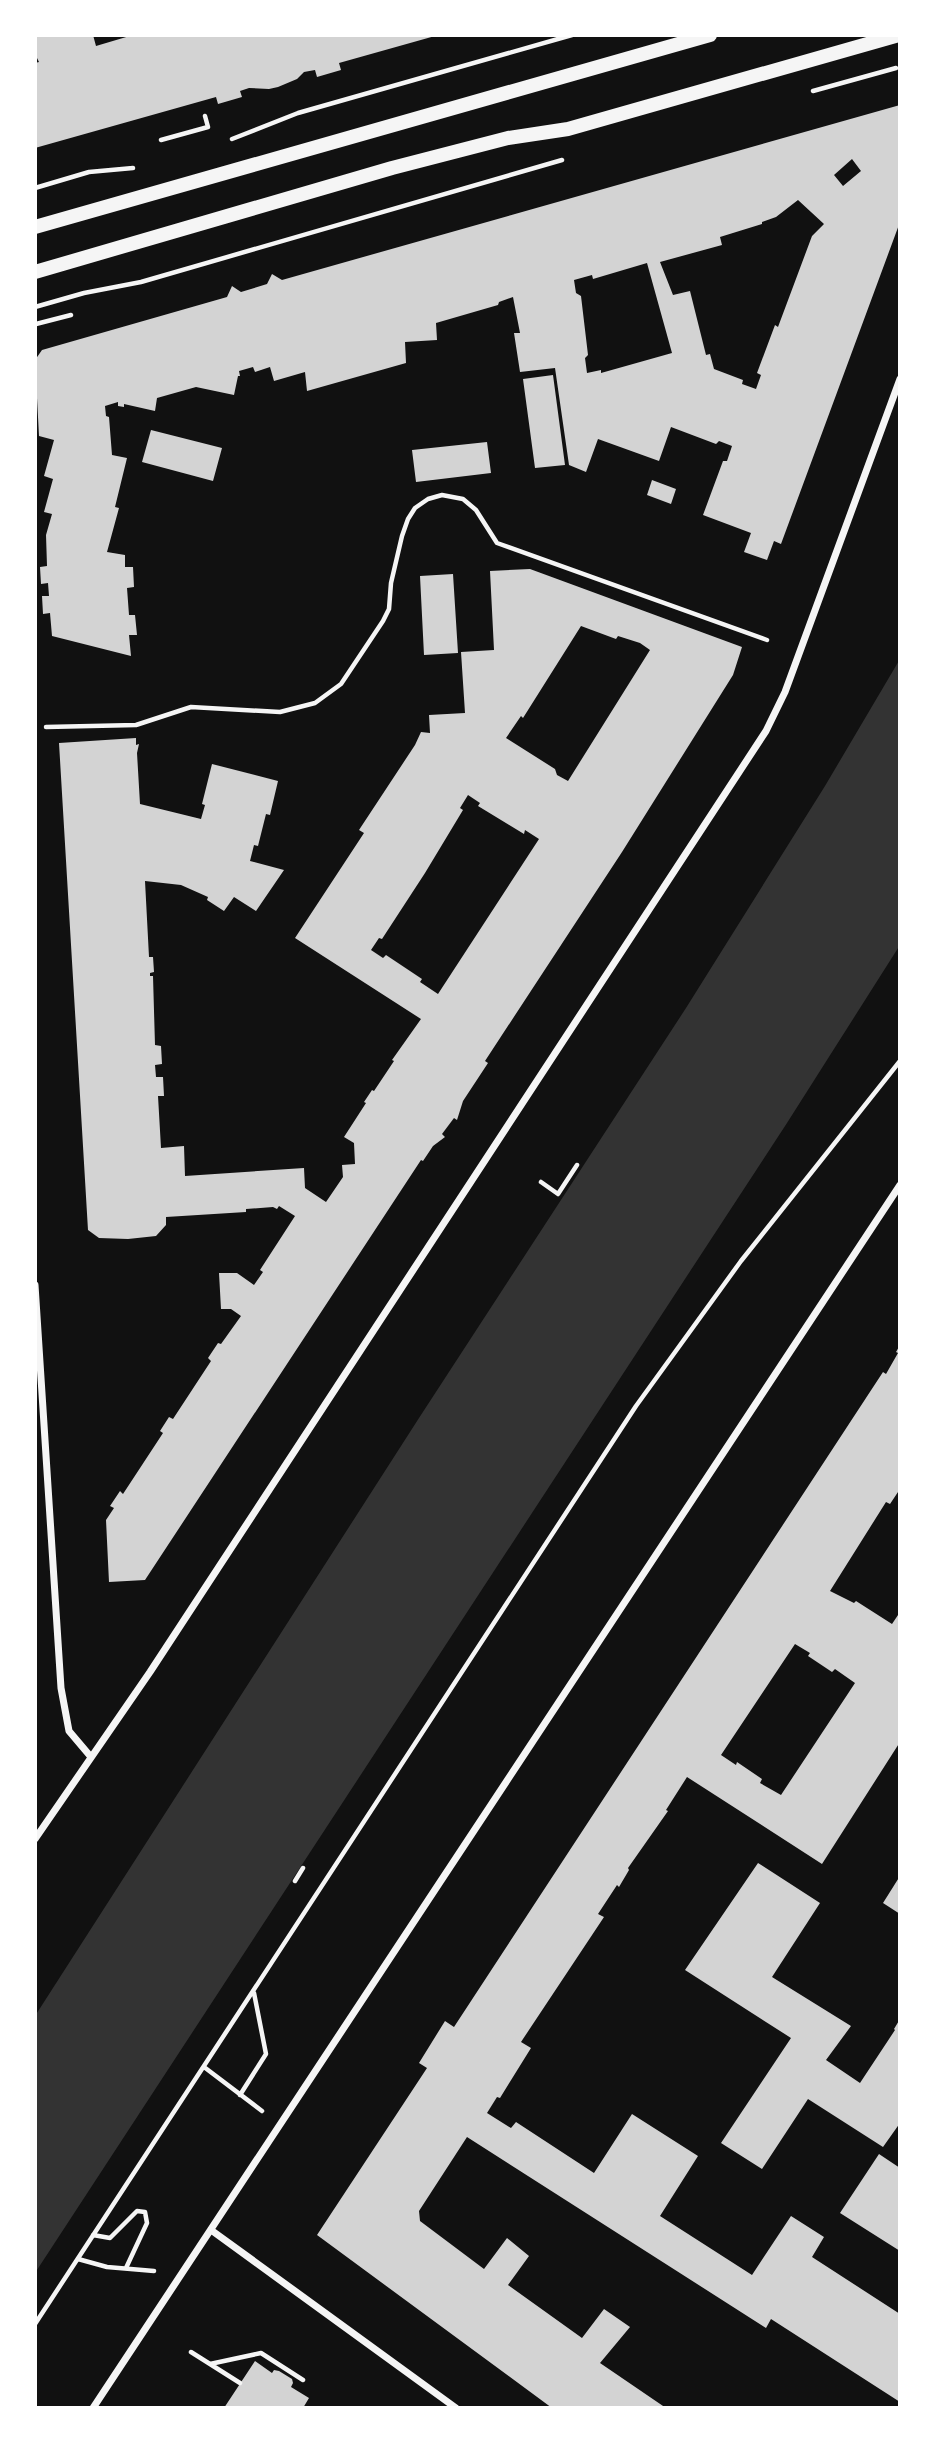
<svg xmlns="http://www.w3.org/2000/svg" width="935" height="2443" viewBox="0 0 935 2443" font-family="Raleway,sans-serif">
<style>
.water{fill:#333}
.building{fill:#d3d3d3;fill-rule:evenodd}
.lines{fill:none;stroke-linecap:round;stroke-linejoin:round}
.path{stroke:#f5f5f5;stroke-width:4.5}
.minor{stroke:#f5f5f5;stroke-width:7}
.secondary{stroke:#f5f5f5;stroke-width:14}
</style>
<rect width="100%" height="100%" fill="#111"/>
<path class="water" d="M 900,659 L 900,945 L 787,1123 L 35,2273 L 35,2016 L 419,1418 L 686,1008 L 825,786 Z"/>
<path class="building" d="M 35,35 L 93,35 L 96,46 L 133,35 L 435,36 L 339,63 L 341,70 L 317,77 L 315,70 L 304,72 L 297,79 L 278,87 L 269,89 L 249,88 L 240,91 L 242,97 L 218,104 L 216,97 L 35,148 L 35,63 L 39,62 L 35,54 Z
M 900,105 L 900,222 L 781,544 L 774,541 L 767,560 L 744,552 L 751,533 L 703,515 L 723,461 L 727,461 L 732,446 L 719,441 L 716,444 L 671,427 L 659,461 L 598,439 L 586,472 L 569,465 L 555,368 L 520,372 L 514,333 L 520,333 L 513,297 L 499,302 L 498,305 L 436,323 L 437,340 L 405,342 L 406,363 L 307,391 L 305,372 L 274,381 L 270,367 L 255,372 L 253,367 L 239,371 L 240,376 L 238,376 L 234,395 L 196,387 L 157,398 L 155,411 L 124,404 L 124,407 L 118,406 L 118,402 L 105,406 L 106,416 L 109,417 L 112,455 L 127,458 L 115,507 L 119,508 L 107,552 L 125,555 L 125,567 L 133,567 L 134,587 L 127,588 L 129,615 L 135,615 L 137,635 L 129,635 L 131,656 L 52,636 L 50,613 L 43,614 L 42,596 L 49,596 L 48,583 L 41,584 L 40,567 L 47,566 L 46,535 L 52,514 L 44,512 L 53,479 L 44,476 L 54,440 L 39,436 L 35,360 L 42,350 L 227,297 L 232,286 L 241,292 L 267,284 L 272,274 L 282,280 ZM 852,159 L 861,171 L 843,186 L 834,175 ZM 798,200 L 824,224 L 812,236 L 778,327 L 775,325 L 757,373 L 761,375 L 756,389 L 742,384 L 743,380 L 714,369 L 710,354 L 706,355 L 690,291 L 673,295 L 660,262 L 722,245 L 720,237 L 762,224 L 762,222 L 776,217 ZM 647,263 L 672,353 L 601,373 L 601,370 L 587,373 L 585,358 L 588,355 L 581,296 L 576,293 L 574,280 L 592,275 L 593,279 Z
M 553,375 L 565,465 L 535,468 L 523,379 Z
M 151,430 L 222,448 L 213,481 L 142,462 Z
M 487,442 L 491,473 L 416,482 L 412,450 Z
M 652,480 L 676,489 L 671,504 L 647,495 Z
M 530,569 L 742,647 L 733,675 L 622,852 L 485,1061 L 488,1063 L 463,1101 L 457,1120 L 454,1118 L 442,1134 L 445,1137 L 433,1146 L 423,1161 L 421,1160 L 145,1580 L 109,1582 L 106,1520 L 114,1508 L 110,1506 L 120,1491 L 123,1494 L 163,1433 L 160,1431 L 169,1417 L 173,1419 L 211,1361 L 208,1358 L 218,1343 L 221,1344 L 241,1316 L 231,1309 L 221,1309 L 219,1273 L 237,1273 L 254,1285 L 263,1272 L 260,1270 L 295,1216 L 279,1206 L 277,1209 L 273,1207 L 246,1209 L 246,1212 L 166,1217 L 166,1225 L 156,1236 L 128,1239 L 99,1238 L 88,1230 L 59,743 L 136,738 L 136,745 L 139,744 L 137,753 L 140,804 L 201,819 L 205,805 L 202,804 L 212,764 L 278,781 L 270,815 L 266,814 L 258,846 L 254,845 L 250,861 L 284,870 L 256,911 L 234,897 L 224,911 L 207,900 L 208,897 L 181,885 L 145,881 L 149,957 L 153,957 L 154,972 L 150,973 L 150,976 L 153,976 L 155,1045 L 161,1046 L 162,1064 L 155,1065 L 156,1077 L 163,1077 L 164,1096 L 158,1096 L 161,1148 L 184,1146 L 185,1176 L 304,1168 L 305,1188 L 326,1202 L 343,1177 L 342,1165 L 355,1164 L 354,1143 L 344,1137 L 366,1103 L 364,1102 L 372,1090 L 374,1091 L 394,1061 L 392,1060 L 421,1019 L 295,938 L 364,833 L 359,830 L 415,745 L 421,732 L 430,733 L 429,715 L 465,713 L 461,652 L 494,650 L 490,571 ZM 581,626 L 616,639 L 618,636 L 640,643 L 650,650 L 568,781 L 557,775 L 555,769 L 506,738 L 521,716 L 523,718 ZM 468,795 L 480,803 L 478,806 L 524,834 L 525,830 L 539,839 L 438,994 L 420,982 L 422,979 L 386,955 L 383,958 L 371,950 L 379,938 L 382,939 L 425,873 L 463,810 L 460,808 Z
M 453,574 L 458,653 L 424,655 L 420,576 Z
M 900,1345 L 900,1489 L 890,1504 L 886,1502 L 830,1591 L 854,1603 L 856,1601 L 892,1624 L 900,1612 L 900,1742 L 822,1864 L 687,1777 L 666,1810 L 668,1811 L 628,1868 L 629,1870 L 619,1887 L 617,1885 L 598,1914 L 604,1917 L 521,2042 L 531,2048 L 500,2098 L 497,2097 L 487,2113 L 511,2128 L 516,2122 L 594,2173 L 632,2114 L 698,2156 L 660,2216 L 752,2275 L 791,2216 L 824,2237 L 812,2257 L 900,2314 L 900,2402 L 771,2319 L 766,2328 L 467,2137 L 419,2211 L 420,2221 L 484,2269 L 507,2238 L 529,2256 L 508,2285 L 582,2338 L 604,2309 L 630,2327 L 600,2363 L 666,2408 L 552,2408 L 317,2235 L 427,2068 L 419,2063 L 445,2021 L 454,2027 L 883,1372 L 886,1374 L 898,1353 L 896,1352 ZM 795,1644 L 810,1653 L 808,1656 L 832,1672 L 835,1669 L 855,1683 L 781,1795 L 760,1783 L 762,1779 L 737,1762 L 736,1765 L 721,1755 Z
M 758,1863 L 820,1903 L 772,1977 L 851,2026 L 826,2060 L 860,2083 L 895,2030 L 894,2029 L 900,2019 L 900,2123 L 883,2147 L 808,2099 L 762,2169 L 721,2143 L 791,2038 L 685,1970 Z
M 900,1876 L 900,1914 L 883,1903 Z
M 879,2154 L 900,2168 L 900,2251 L 840,2213 Z
M 255,2361 L 272,2373 L 274,2370 L 279,2371 L 292,2379 L 293,2383 L 291,2387 L 309,2398 L 303,2408 L 224,2408 Z"/>
<g class="lines">
<path class="path" d="M 813,91 L 896,68
M 232,139 L 298,113 L 572,35
M 161,140 L 208,127 L 205,116
M 35,188 L 89,172 L 133,168
M 35,307 L 84,293 L 141,282 L 562,160
M 36,324 L 71,315
M 46,727 L 136,725 L 191,707 L 280,712 L 315,703 L 341,684 L 383,621 L 389,609 L 391,583 L 402,536 L 408,519 L 415,508 L 428,499 L 442,495 L 463,499 L 476,510 L 497,543 L 767,640
M 541,1182 L 558,1194 L 577,1165
M 295,1881 L 303,1868
M 204,2067 L 262,2111
M 240,2095 L 266,2054 L 254,1993
M 93,2235 L 110,2238 L 137,2211 L 145,2212 L 147,2223 L 126,2268
M 78,2259 L 107,2267 L 154,2271
M 35,2324 L 636,1406 L 741,1261 L 900,1061
M 191,2352 L 240,2383
M 210,2364 L 261,2353 L 303,2380"/>
<path class="minor" d="M 35,1285 L 61,1688 L 69,1731 L 91,1757
M 35,1839 L 150,1672 L 766,731 L 785,692 L 900,379
M 211,2230 L 456,2408
M 93,2408 L 900,1185"/>
<path class="secondary" d="M 35,227 L 710,35
M 35,272 L 392,168 L 508,138 L 568,129 L 899,35"/>
</g>
<rect width="935" height="2443" fill="none" stroke="#ffffff" stroke-width="74"/>
</svg>
